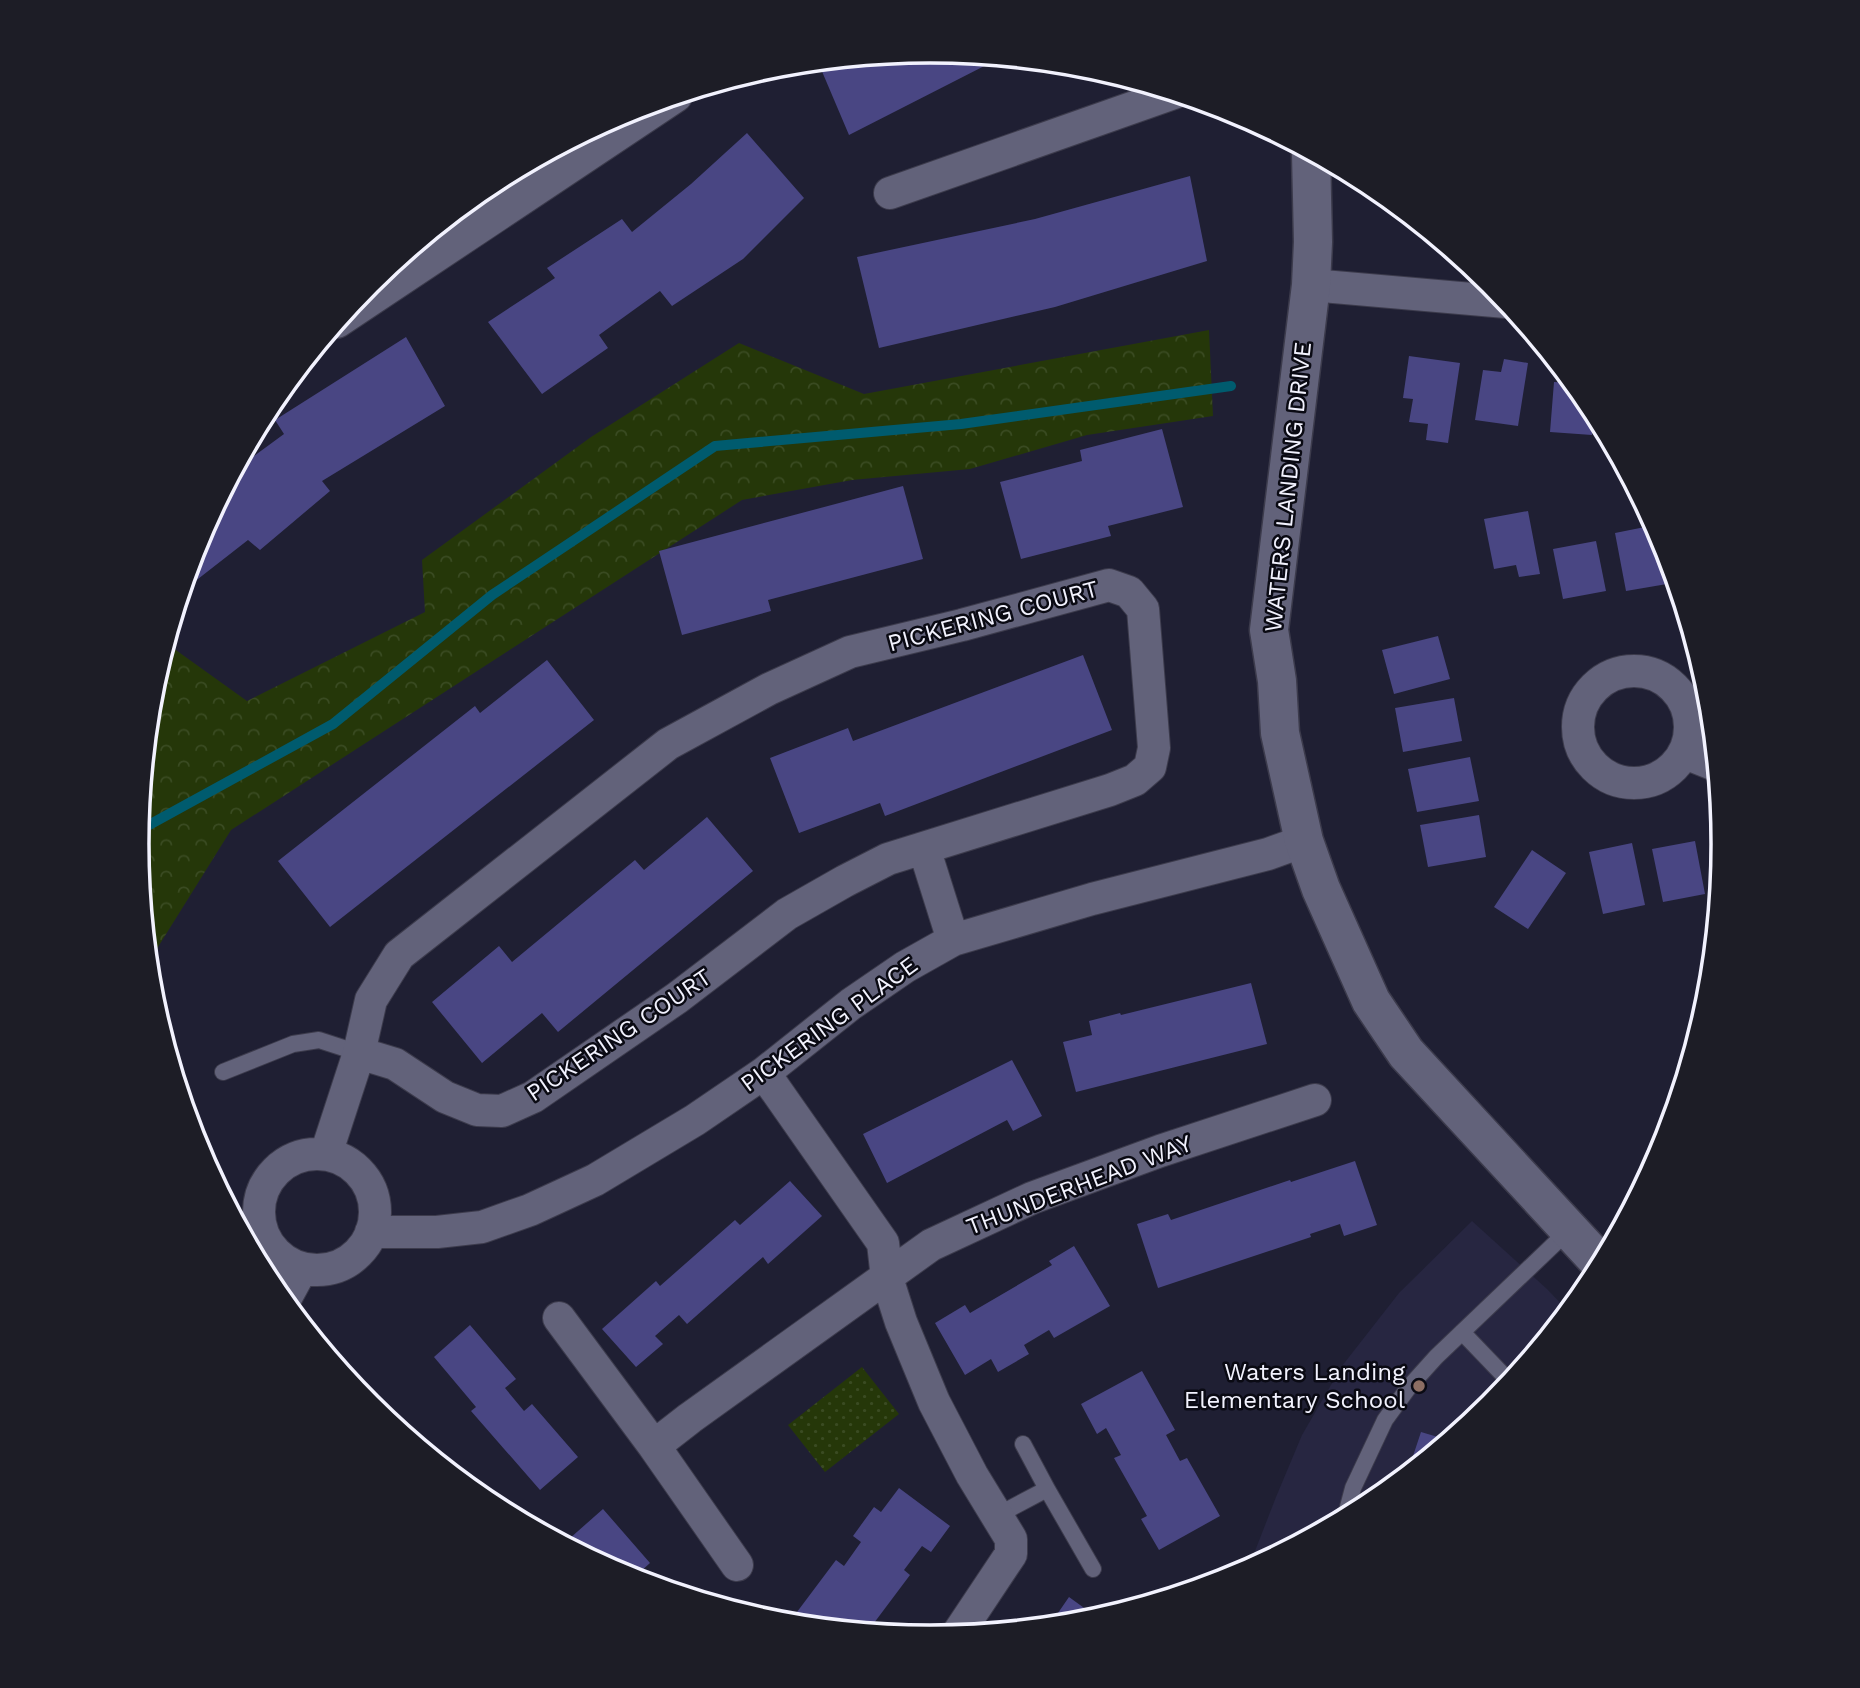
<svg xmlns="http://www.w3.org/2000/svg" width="1860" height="1688" viewBox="0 0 1860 1688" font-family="'Work Sans',sans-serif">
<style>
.built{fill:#272641}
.grass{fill:url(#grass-dots)}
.forest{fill:url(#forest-crowns)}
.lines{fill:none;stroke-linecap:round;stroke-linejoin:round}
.stream{stroke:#005b6e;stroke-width:10}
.building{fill:#494683}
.service-casing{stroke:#3c3b4c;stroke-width:18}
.minor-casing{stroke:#3c3b4c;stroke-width:34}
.tertiary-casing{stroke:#3c3b4c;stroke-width:41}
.service{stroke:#62627a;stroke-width:16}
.minor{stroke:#62627a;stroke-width:32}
.tertiary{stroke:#62627a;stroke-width:38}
.education-dot{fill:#8d6e63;stroke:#0a0a13;stroke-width:2.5}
.labels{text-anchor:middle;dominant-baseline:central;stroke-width:5;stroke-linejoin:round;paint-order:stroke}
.street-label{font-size:24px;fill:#f2f2fe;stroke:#0a0a13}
.poi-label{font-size:24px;fill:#f2f2fe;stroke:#0a0a13;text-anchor:end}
.rim{fill:none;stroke:#f2f2fe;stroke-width:3.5}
</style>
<defs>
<pattern id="grass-dots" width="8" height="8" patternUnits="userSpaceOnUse" patternTransform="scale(1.75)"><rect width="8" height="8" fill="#253709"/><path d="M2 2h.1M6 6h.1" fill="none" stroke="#3a4b22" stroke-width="1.8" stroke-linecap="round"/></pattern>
<pattern id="forest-crowns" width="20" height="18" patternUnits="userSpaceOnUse" patternTransform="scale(1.75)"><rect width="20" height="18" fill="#253709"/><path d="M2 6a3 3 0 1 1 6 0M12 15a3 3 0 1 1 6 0" fill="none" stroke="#3a4b22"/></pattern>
</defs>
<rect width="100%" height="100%" fill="#1f1f33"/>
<path class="built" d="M 1472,1221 L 1547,1289 L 1568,1311 L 1491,1405 L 1370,1504 L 1248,1569 L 1276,1497 L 1302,1435 L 1342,1366 L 1399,1293 Z"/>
<path class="grass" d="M 862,1367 L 899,1414 L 825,1472 L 788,1425 Z"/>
<path class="forest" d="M 1209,330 L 1213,416 L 1087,435 L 970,469 L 852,480 L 742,500 L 231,830 L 148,963 L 137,844 L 152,689 L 166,643 L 247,701 L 425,612 L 422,560 L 591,437 L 739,343 L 864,394 Z"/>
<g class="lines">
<path class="stream" d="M 138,831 L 333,724 L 492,595 L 715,446 L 961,424 L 1231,386"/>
</g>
<path class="building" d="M 930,51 L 1000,58 L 849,135 L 818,62 Z
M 747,133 L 804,198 L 743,259 L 672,306 L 660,291 L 599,335 L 608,348 L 542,394 L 488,322 L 555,278 L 547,268 L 622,219 L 632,232 L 691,184 Z
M 1190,176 L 1207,261 L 1055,307 L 879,348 L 857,257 L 1035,219 Z
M 1411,217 L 1415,221 L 1423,227 L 1409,225 Z
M 406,337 L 445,406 L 322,481 L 330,491 L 260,550 L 248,540 L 189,586 L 185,581 L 197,540 L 235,470 L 284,434 L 275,420 Z
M 1409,356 L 1460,363 L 1448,443 L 1426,440 L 1428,424 L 1409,422 L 1413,399 L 1403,398 Z
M 1504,359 L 1528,363 L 1518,426 L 1475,420 L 1483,370 L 1501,372 Z
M 1571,381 L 1593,411 L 1592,435 L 1550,432 L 1554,382 L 1571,383 Z
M 1162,429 L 1183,507 L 1108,526 L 1111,536 L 1021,559 L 1000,482 L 1082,461 L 1080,450 Z
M 903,486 L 923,559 L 768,600 L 771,611 L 682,635 L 659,551 Z
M 1528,511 L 1540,574 L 1519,577 L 1516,565 L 1494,569 L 1484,519 Z
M 1655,525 L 1667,584 L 1626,591 L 1615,533 Z
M 1596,541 L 1606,591 L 1563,599 L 1553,549 Z
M 1438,636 L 1450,679 L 1394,694 L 1382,650 Z
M 1083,655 L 1112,730 L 885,816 L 880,803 L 799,833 L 770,758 L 848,728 L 853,741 Z
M 547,660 L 594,720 L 330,927 L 278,861 L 475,706 L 480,713 Z
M 1454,698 L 1462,741 L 1403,752 L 1395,708 Z
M 1470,757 L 1479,801 L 1417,812 L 1408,769 Z
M 1479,815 L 1486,857 L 1428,867 L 1420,825 Z
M 707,817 L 753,871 L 558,1032 L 542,1013 L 482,1063 L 432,1002 L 499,946 L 512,962 L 635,860 L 644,870 Z
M 1721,825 L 1723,844 L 1720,872 L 1709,829 Z
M 1695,841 L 1705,894 L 1663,902 L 1652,849 Z
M 1632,843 L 1645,905 L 1603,914 L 1589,852 Z
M 1532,850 L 1566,873 L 1528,929 L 1494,907 Z
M 1251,983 L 1267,1044 L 1076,1092 L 1063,1042 L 1092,1035 L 1089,1021 L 1120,1013 L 1121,1015 Z
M 1012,1060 L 1042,1116 L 1013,1131 L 1007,1120 L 887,1183 L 863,1134 Z
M 1355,1161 L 1377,1225 L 1344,1236 L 1340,1224 L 1310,1234 L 1311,1237 L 1158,1288 L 1137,1224 L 1168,1214 L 1171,1220 L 1290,1180 L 1291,1182 Z
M 790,1181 L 822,1216 L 768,1264 L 763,1257 L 687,1324 L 679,1315 L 655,1336 L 663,1344 L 636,1367 L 602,1329 L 656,1281 L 660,1286 L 735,1220 L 740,1225 Z
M 1074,1246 L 1110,1306 L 1054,1338 L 1049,1330 L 1024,1345 L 1029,1354 L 998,1372 L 991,1359 L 965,1375 L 935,1323 L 965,1305 L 970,1313 L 1052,1265 L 1049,1261 Z
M 470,1325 L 516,1379 L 505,1388 L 524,1411 L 532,1404 L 578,1457 L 540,1490 L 471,1411 L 476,1407 L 434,1357 Z
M 1142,1371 L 1175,1430 L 1166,1435 L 1180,1461 L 1187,1458 L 1220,1516 L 1159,1550 L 1141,1519 L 1147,1516 L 1114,1458 L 1121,1455 L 1106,1428 L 1097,1434 L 1081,1404 Z
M 1421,1432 L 1448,1440 L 1407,1474 Z
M 899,1488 L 950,1526 L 931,1552 L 922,1546 L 904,1570 L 910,1575 L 868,1631 L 860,1624 L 856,1630 L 800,1624 L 803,1622 L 794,1616 L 836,1560 L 844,1566 L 861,1542 L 853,1536 L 874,1507 L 881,1512 Z
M 603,1509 L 650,1563 L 639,1573 L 648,1583 L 626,1577 L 580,1552 L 569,1539 Z
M 1069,1597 L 1098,1618 L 1084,1622 L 1049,1626 Z"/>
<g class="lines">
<g class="service-casing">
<path id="service" d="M 223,1072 L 293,1044 L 319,1040 L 359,1053
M 1462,1332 L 1510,1382
M 1023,1444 L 1047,1489
M 996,1516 L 1047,1489 L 1093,1569
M 1345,1518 L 1353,1488 L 1385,1420 L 1409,1387 L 1436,1357 L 1569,1230"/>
</g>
<g class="minor-casing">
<path id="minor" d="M 890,193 L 1174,93
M 1311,285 L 1506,302
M 337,322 L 676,96
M1578 727a56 56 0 1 1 112 0a56 56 0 1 1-112 0Z
M 1685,753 L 1715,765
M 924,848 L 953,940
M 764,1073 L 883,1243 L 887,1278 L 901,1322 L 934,1402 L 972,1475 L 1011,1539 L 1011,1554 L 957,1635
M 326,1154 L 359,1053 L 371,1000 L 399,955 L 668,744 L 769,689 L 850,652 L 962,625 L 1109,585 L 1129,592 L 1143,609 L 1154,748 L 1150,767 L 1135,780 L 1110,790 L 888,859 L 845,881 L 787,914 L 677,998 L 533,1097 L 502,1111 L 477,1110 L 445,1097 L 395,1064 L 359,1053
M259 1212a58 58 0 1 1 116 0a58 58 0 1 1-116 0Z
M 371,1232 L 437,1232 L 482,1227 L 530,1210 L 595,1180 L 695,1120 L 764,1073 L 851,1004 L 905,967 L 953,940 L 1092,899 L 1268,854 L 1304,841
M 284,1301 L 302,1268
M 559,1318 L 654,1446 L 737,1565
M 654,1446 L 690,1418 L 931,1245 L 1032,1198 L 1160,1151 L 1315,1100"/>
</g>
<g class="tertiary-casing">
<path id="tertiary" d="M 1311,153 L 1313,242 L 1311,285 L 1269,630 L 1277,681 L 1280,733 L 1304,841 L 1321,889 L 1371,1001 L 1406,1053 L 1601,1264"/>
</g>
<use href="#service" class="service"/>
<use href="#minor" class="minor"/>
<use href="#tertiary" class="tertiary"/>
</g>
<circle class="education-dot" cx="1419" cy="1386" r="7"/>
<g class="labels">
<g class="street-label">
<text transform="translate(1288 487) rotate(-84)">WATERS LANDING DRIVE</text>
<text transform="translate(993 616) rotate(-15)">PICKERING COURT</text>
<text transform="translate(829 1024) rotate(-36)">PICKERING PLACE</text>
<text transform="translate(619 1035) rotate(-34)">PICKERING COURT</text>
<text transform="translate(1079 1185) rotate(-21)">THUNDERHEAD WAY</text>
</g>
<g class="poi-label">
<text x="1405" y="1372">Waters Landing<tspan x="1405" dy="28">Elementary School</tspan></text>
</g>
</g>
<path d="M0 0H1860V1688H0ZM149 844a781 781 0 1 1 1562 0a781 781 0 1 1-1562 0Z" fill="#1d1d26" fill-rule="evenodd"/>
<path class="rim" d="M149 844a781 781 0 1 1 1562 0a781 781 0 1 1-1562 0Z"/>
</svg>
